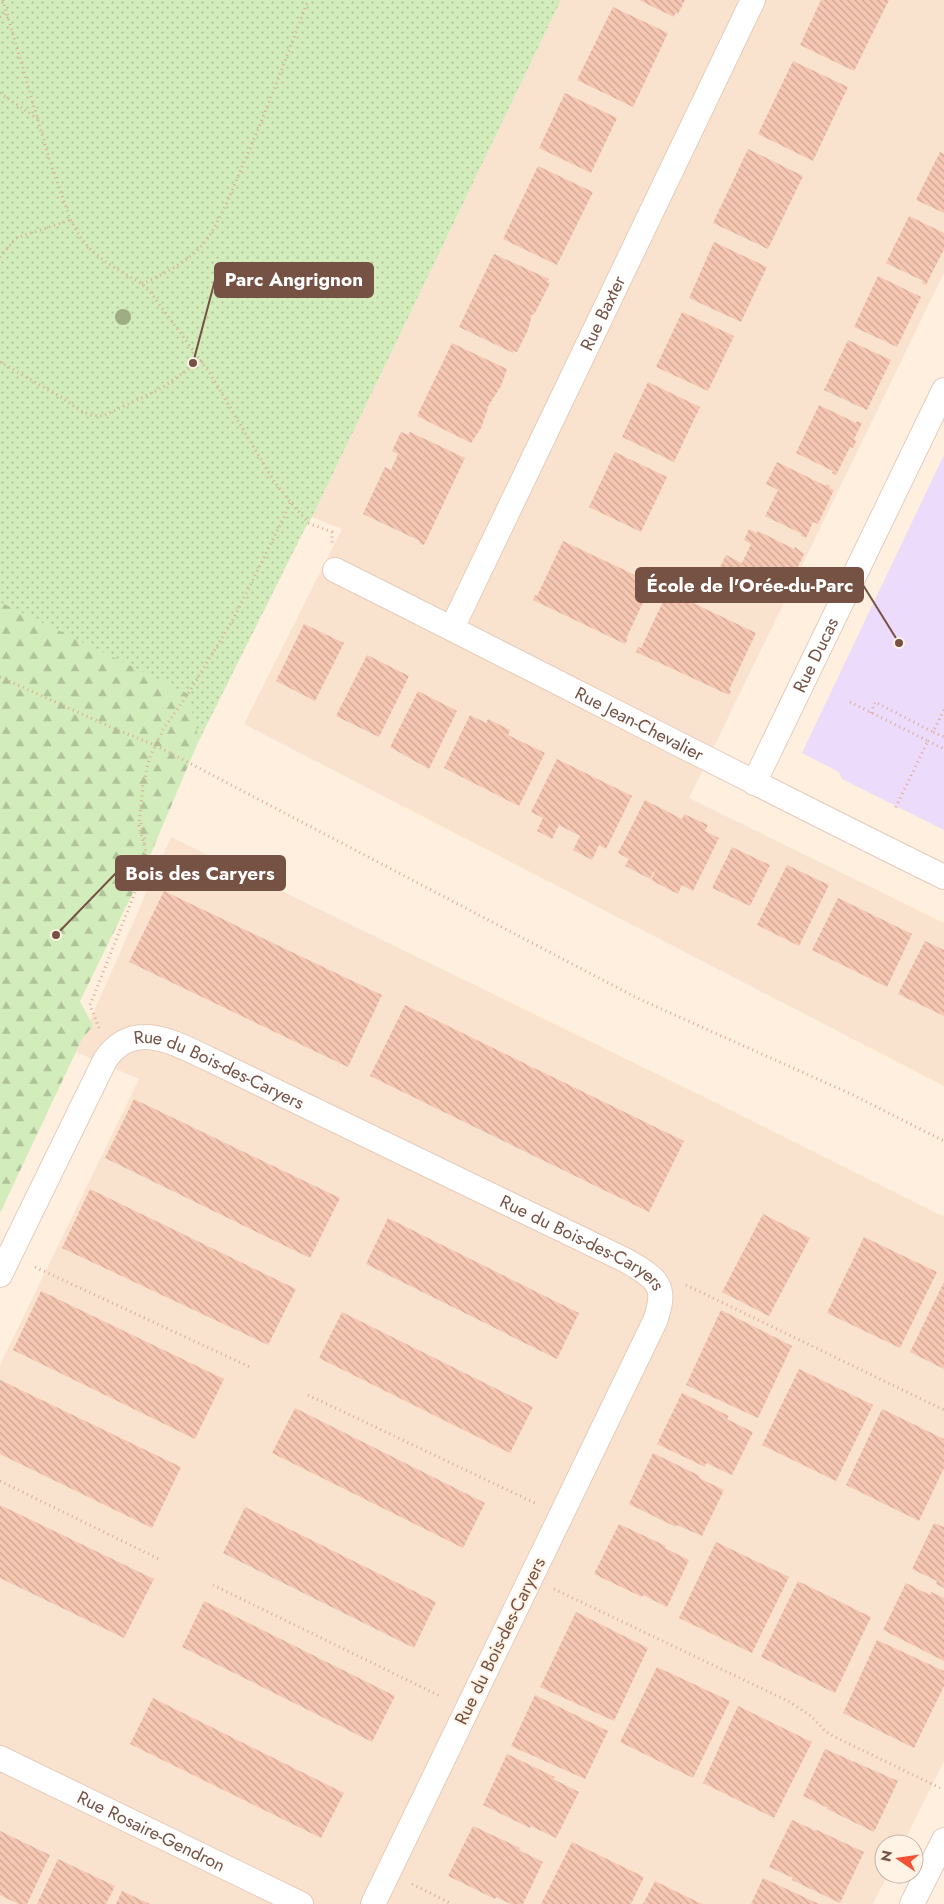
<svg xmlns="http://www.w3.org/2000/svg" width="944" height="1904" viewBox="0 0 944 1904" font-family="Jost,sans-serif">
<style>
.residential{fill:#f9e3ce}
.education{fill:#ecdbfa}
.forest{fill:url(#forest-firs)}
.park{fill:url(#park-dots)}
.building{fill:url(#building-back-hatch)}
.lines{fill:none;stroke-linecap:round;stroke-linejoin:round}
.minor-casing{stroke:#e5ccbc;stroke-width:26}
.path{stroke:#dbac96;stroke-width:3;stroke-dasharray:1 4;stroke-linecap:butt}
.minor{stroke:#fff;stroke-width:24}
.tree{fill:#9ead83}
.labels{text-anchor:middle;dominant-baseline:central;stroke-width:4;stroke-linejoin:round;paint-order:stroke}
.street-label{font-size:18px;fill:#765244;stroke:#fff3e6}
.leader{fill:none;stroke:#765244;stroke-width:2}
.callout-dot{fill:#765244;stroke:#fff3e6;stroke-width:2}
.callout{fill:#765244;stroke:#765244;stroke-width:2}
.callout-label{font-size:19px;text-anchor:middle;font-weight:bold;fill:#fff}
</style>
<defs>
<pattern id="forest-firs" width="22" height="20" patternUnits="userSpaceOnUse" patternTransform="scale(1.25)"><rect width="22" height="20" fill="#d3ecbb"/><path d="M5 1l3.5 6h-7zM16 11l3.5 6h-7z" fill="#b0c29a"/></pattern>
<pattern id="park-dots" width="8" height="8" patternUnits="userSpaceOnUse" patternTransform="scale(1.25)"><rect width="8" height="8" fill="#d3ecbb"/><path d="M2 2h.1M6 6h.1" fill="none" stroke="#b0c29a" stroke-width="1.8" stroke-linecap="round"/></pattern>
<pattern id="building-back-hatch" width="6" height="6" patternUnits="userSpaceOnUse" patternTransform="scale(1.25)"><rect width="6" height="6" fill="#f6c8b3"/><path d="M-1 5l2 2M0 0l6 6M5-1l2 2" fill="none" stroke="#cca593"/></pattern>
</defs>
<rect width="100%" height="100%" fill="#feefde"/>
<path class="residential" d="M 561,0 L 944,0 L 944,273 L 689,798 L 944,923 L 944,1086 L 244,724 L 342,529 L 312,517 Z
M 171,837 L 702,1096 L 944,1217 L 944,1761 L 903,1844 L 884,1844 L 884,1874 L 888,1874 L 873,1904 L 0,1904 L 0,1365 L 139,1079 L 76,1052 Z"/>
<path class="education" d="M 944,455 L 944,830 L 842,779 L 839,772 L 802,753 Z"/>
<path class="forest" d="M 53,0 L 158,0 L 312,517 L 305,528 L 199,740 L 144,870 L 80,1001 L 93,1026 L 82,1039 L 0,1213 L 0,216 Z"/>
<path class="park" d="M 0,0 L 561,0 L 312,517 L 305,528 L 199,740 L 188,694 L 0,602 Z"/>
<path class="building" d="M 639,0 L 685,0 L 678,14 L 675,13 L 674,17 Z
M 821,0 L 889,0 L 854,71 L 800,45 Z
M 613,7 L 668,33 L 633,107 L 577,80 Z
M 793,61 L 848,87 L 813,161 L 758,134 Z
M 565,93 L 617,118 L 591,173 L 539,148 Z
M 748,149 L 803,176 L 768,249 L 713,223 Z
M 940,152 L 944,154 L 944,213 L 916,200 Z
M 538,166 L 593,192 L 557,265 L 503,239 Z
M 909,216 L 944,233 L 944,249 L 926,285 L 922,283 L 923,281 L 886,263 Z
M 714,242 L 767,267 L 741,322 L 689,298 Z
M 494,254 L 549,279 L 547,282 L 550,283 L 534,315 L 532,314 L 528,330 L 517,352 L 514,351 L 513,353 L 459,327 Z
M 878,276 L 921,297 L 897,347 L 854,327 Z
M 682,312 L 734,336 L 708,391 L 656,367 Z
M 848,340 L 891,360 L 867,410 L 824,390 Z
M 452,343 L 507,369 L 501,386 L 487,408 L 488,408 L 481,428 L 471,443 L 417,416 Z
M 648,382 L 700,407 L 674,462 L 622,437 Z
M 819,405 L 856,423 L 857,421 L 862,423 L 854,439 L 856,441 L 855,444 L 853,448 L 850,447 L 836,475 L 832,473 L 833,471 L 796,453 Z
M 401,432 L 408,435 L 410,432 L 465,458 L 424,545 L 419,543 L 420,541 L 363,514 L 385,467 L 391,470 L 398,454 L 392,451 Z
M 615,452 L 667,477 L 641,532 L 589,507 Z
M 777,462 L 826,486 L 826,484 L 830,486 L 829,488 L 834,490 L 818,524 L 813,522 L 806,538 L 801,536 L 802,534 L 765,516 L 778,490 L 766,484 Z
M 749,529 L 757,533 L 758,531 L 794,549 L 795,547 L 804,554 L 781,602 L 770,599 L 771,597 L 718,571 L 726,555 L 742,563 L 751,544 L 744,540 Z
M 563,541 L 652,583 L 626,639 L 628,639 L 625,644 L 533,600 L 535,595 L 537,596 Z
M 668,591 L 756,633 L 729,690 L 731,691 L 729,695 L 636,652 L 638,647 L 641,648 Z
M 304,624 L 344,643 L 315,701 L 276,681 Z
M 367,655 L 409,676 L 379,737 L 336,716 Z
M 418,691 L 457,711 L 429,769 L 390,747 Z
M 470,715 L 486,723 L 488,719 L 510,730 L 508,735 L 545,753 L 519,806 L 444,768 Z
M 557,759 L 632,796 L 606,849 L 599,845 L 592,860 L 573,850 L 580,836 L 559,825 L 552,839 L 537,831 L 543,818 L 531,812 Z
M 645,800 L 682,819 L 684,814 L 708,825 L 705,831 L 719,838 L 693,891 L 682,885 L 678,894 L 651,880 L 655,872 L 654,871 L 650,879 L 625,866 L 629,859 L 618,853 Z
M 732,847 L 770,865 L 750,906 L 712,888 Z
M 787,865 L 829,885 L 799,946 L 757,925 Z
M 164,891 L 382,995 L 348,1067 L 129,962 Z
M 838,898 L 912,934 L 887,987 L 812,950 Z
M 925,941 L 944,950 L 944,1016 L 898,994 Z
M 405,1005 L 684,1141 L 649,1212 L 370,1076 Z
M 134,1099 L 340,1198 L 310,1258 L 105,1158 Z
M 90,1189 L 296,1289 L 268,1345 L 62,1248 Z
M 763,1214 L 810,1238 L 769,1316 L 722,1292 Z
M 388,1218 L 579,1313 L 557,1359 L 366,1264 Z
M 864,1237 L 937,1272 L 900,1348 L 827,1313 Z
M 944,1282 L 944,1369 L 910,1352 Z
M 41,1291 L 224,1379 L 195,1439 L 13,1350 Z
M 721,1310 L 792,1346 L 758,1418 L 686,1385 Z
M 342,1312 L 533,1407 L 510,1453 L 319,1358 Z
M 799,1369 L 873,1405 L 836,1481 L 762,1445 Z
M 0,1380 L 181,1467 L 152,1528 L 0,1454 Z
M 682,1393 L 729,1416 L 727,1419 L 753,1432 L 732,1475 L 706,1463 L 705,1467 L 657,1444 Z
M 295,1408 L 485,1503 L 463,1548 L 272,1453 Z
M 882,1409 L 944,1439 L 944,1468 L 919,1521 L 846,1485 Z
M 653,1453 L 700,1476 L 699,1478 L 724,1490 L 702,1536 L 677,1525 L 676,1527 L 629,1504 Z
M 0,1505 L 154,1579 L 124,1638 L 0,1578 Z
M 245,1507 L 436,1602 L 414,1648 L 223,1553 Z
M 934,1523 L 944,1527 L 944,1588 L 936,1584 L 937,1581 L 912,1569 Z
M 619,1524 L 666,1546 L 665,1548 L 689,1560 L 667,1607 L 643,1595 L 642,1597 L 594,1574 Z
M 716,1542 L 789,1577 L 752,1653 L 679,1618 Z
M 798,1581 L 871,1617 L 835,1693 L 761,1657 Z
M 906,1583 L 930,1595 L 931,1592 L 944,1598 L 944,1661 L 883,1630 Z
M 204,1601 L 395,1696 L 372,1742 L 182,1647 Z
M 576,1612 L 648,1648 L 614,1721 L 540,1687 Z
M 877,1640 L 944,1671 L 944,1686 L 914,1748 L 843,1713 Z
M 657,1667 L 730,1701 L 693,1778 L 620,1742 Z
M 535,1695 L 608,1731 L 585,1779 L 511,1746 Z
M 153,1698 L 344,1793 L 321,1838 L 130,1744 Z
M 738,1706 L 812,1742 L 774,1818 L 703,1783 Z
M 825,1749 L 898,1781 L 874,1832 L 827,1809 L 828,1808 L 803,1796 Z
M 507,1754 L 555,1777 L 553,1779 L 579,1792 L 556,1838 L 531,1826 L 530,1828 L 483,1805 Z
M 792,1820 L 816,1831 L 817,1830 L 864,1852 L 840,1903 L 792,1880 L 793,1878 L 769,1867 Z
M 473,1826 L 520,1848 L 519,1850 L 543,1862 L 523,1904 L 511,1904 L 496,1897 L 495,1899 L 448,1876 Z
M 0,1831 L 50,1855 L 27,1904 L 18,1904 L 0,1895 Z
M 572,1842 L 644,1877 L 631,1904 L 541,1904 Z
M 58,1859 L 115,1886 L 106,1904 L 37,1904 Z
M 763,1878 L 819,1904 L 751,1904 Z
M 655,1881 L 679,1893 L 702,1904 L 643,1904 Z
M 122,1891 L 150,1904 L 116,1904 Z"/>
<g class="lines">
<g class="minor-casing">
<g id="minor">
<path id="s1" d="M 335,570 C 538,671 740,777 944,877"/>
<path id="s2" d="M 452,628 L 753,0"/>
<path id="s3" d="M 754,783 L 944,390"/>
<path id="s4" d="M 0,1275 L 105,1060 C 133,1019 173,1042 209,1059 L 627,1261 C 657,1279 668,1285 655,1321 L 373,1904"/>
<path id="s5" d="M 0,1758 L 301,1904"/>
<path d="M 912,1904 L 944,1840"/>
</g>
</g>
<path class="path" d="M 3,0 L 49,158 L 70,219 L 80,237 L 91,250 L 107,263 L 142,284 L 151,293 L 209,372 L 275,483 L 308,523 L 332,532 L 332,544
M 0,17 L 7,12
M 0,93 L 38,119
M 0,257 L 16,238 L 70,220
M 142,284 C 164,274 189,261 205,242 C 221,220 231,192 242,167 C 266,112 287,56 308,0
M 0,362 L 61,397 L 81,411 L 91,415 L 103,416 L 162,388 L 201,360
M 0,677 L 115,729 L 155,745 L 637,998 L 851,1094 L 944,1141
M 850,702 L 928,741 L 894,811
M 944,710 L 933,732 L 944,737
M 871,713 L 875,702 L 933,732
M 928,741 L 944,749
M 141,823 L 145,839 L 144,844
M 99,1028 L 90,1005 L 144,870 L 146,852 L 139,826 L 143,786 L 149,759 L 164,728 L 188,694 L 234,618 L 284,517 L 290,502
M 35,1267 L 252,1368
M 686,1285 L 944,1410
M 308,1395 L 535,1503
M 0,1481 L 161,1560
M 213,1585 L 442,1697
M 554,1589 L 790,1702 L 811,1716 L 825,1731 L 833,1736 L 940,1788
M 412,1884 L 452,1904"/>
<use href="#minor" class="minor"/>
</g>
<circle class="tree" cx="123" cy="317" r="8"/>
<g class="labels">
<g class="street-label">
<text stroke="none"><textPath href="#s2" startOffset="349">Rue Baxter</textPath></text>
<text stroke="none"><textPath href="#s3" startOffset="142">Rue Ducas</textPath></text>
<text stroke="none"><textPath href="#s1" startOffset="341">Rue Jean-Chevalier</textPath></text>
<text stroke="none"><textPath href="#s4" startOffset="368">Rue du Bois-des-Caryers</textPath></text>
<text stroke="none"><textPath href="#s4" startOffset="772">Rue du Bois-des-Caryers</textPath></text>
<text transform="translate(500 1641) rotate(-64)">Rue du Bois-des-Caryers</text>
<text stroke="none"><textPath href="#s5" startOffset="168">Rue Rosaire-Gendron</textPath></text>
</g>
</g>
<path class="leader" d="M193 363L215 280M899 643L863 585M56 935L116 873"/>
<g class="callout-dot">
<circle cx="193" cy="363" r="5"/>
<circle cx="899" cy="643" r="5"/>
<circle cx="56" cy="935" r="5"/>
</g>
<g class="callout">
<rect x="215" y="263" width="158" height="34" rx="5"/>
<rect x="636" y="568" width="227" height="34" rx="5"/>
<rect x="116" y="856" width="169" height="34" rx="5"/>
</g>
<g class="callout-label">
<text x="294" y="286">Parc Angrignon</text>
<text x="750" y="592">École de l'Orée-du-Parc</text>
<text x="200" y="880">Bois des Caryers</text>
</g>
<g transform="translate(899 1859) rotate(283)"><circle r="24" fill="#fff3e6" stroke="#c8b3a5"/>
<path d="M0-4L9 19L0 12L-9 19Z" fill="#f45237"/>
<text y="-8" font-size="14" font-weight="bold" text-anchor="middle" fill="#765244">N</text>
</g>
</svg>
